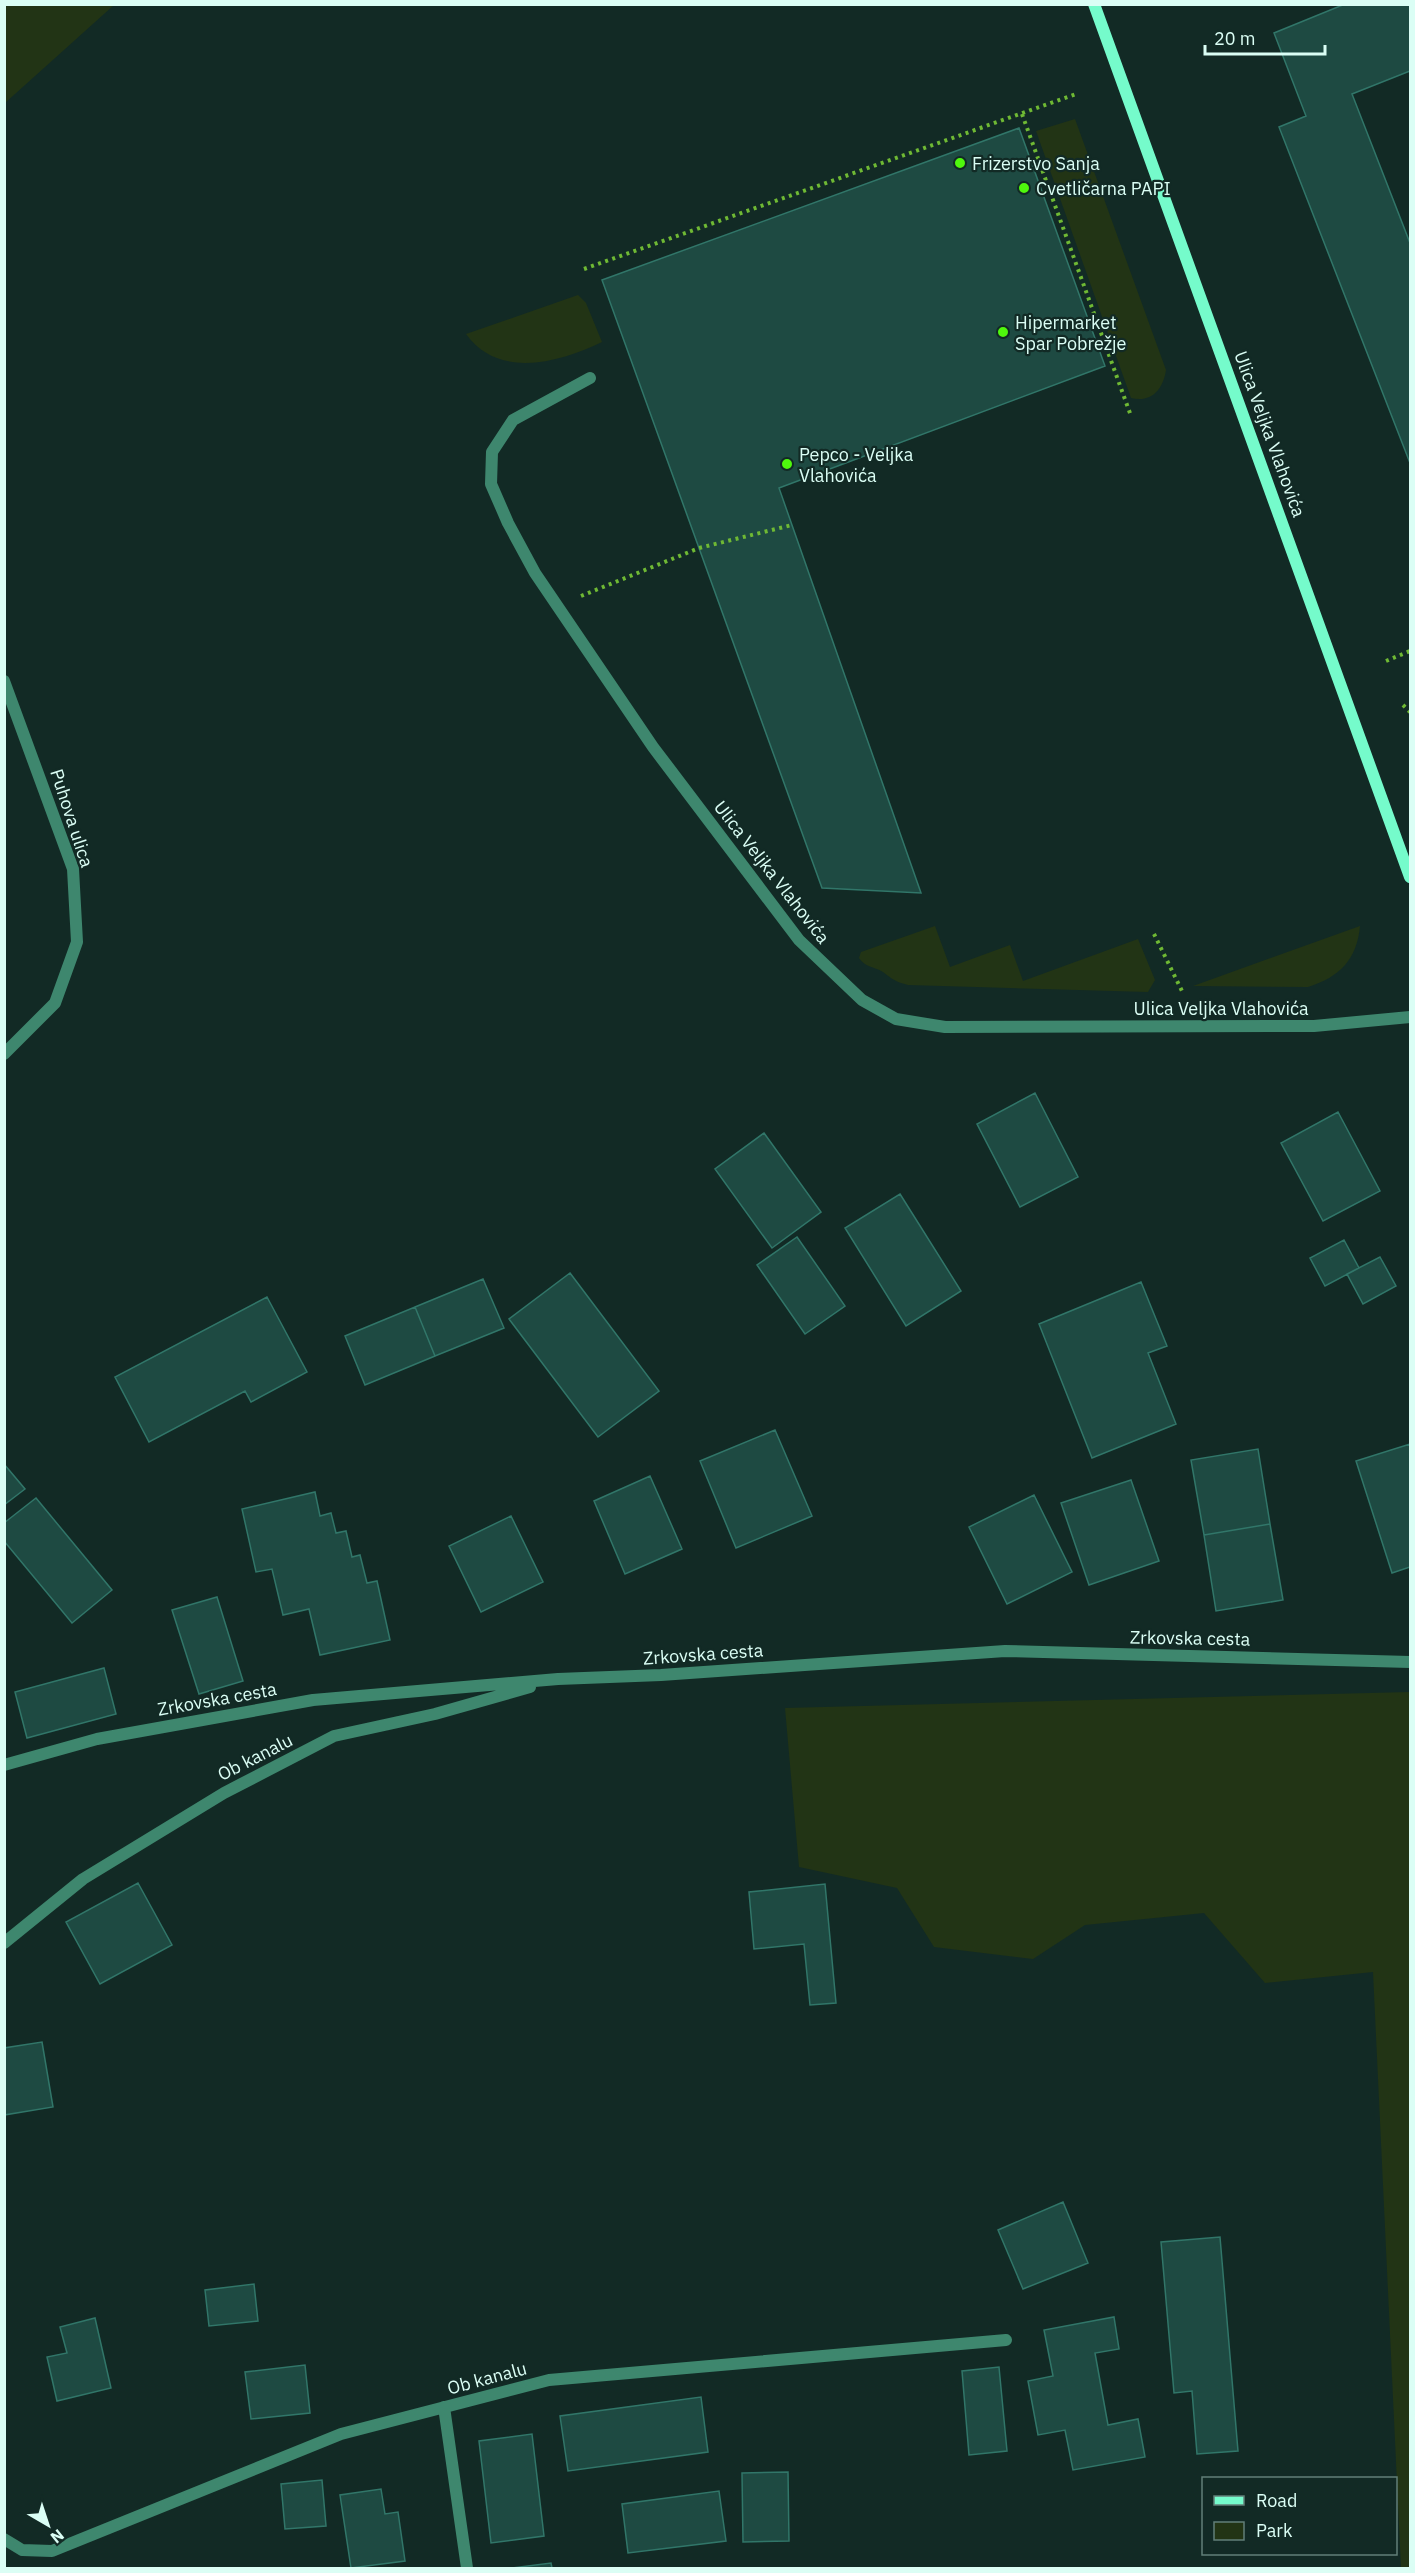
<svg xmlns="http://www.w3.org/2000/svg" width="1415" height="2573" viewBox="0 0 1415 2573" font-family="'IBM Plex Sans',sans-serif">
<style>
.green{fill:#223415}
.building{fill:#1e4a42;stroke:#317669;stroke-width:1.5}
.lines{fill:none;stroke-linecap:round;stroke-linejoin:round}
.path{stroke:#6fb934;stroke-width:4;stroke-dasharray:3 4.5;stroke-linecap:butt}
.street{stroke:#3e876e;stroke-width:12}
.secondary{stroke:#75fbcb;stroke-width:12}
.poi-dot{fill:#4ff80d;stroke:#122a25;stroke-width:2}
.labels{text-anchor:middle;dominant-baseline:central;stroke-width:4.5;stroke-linejoin:round;paint-order:stroke}
.poi-label{font-size:18px;fill:#dbfef5;stroke:#122a25;text-anchor:start}
.street-label{font-size:18px;fill:#dbfef5;stroke:#122a25}
</style>
<rect width="100%" height="100%" fill="#122a25"/>
<path class="green" d="M 5,4 L 114,4 L 114,5 L 5,103 Z
M 1075,119 L 1166,370 C 1163,390 1151,403 1131,398 L 1036,131 Z
M 578,295 L 586,303 L 602,342 C 561,362 499,380 466,334 Z
M 935,926 L 950,967 L 1010,945 L 1023,981 L 1138,939 L 1155,980 L 1148,992 L 908,985 C 896,982 892,979 883,972 C 873,966 866,968 859,958 L 861,952 Z
M 1360,926 C 1357,959 1340,977 1308,987 L 1193,986 Z
M 1410,1692 L 1410,2568 L 1401,2568 L 1373,1972 L 1265,1983 L 1204,1913 L 1085,1925 L 1033,1959 L 934,1947 L 897,1888 L 799,1867 L 785,1708 Z"/>
<path class="building" d="M 1345,4 L 1410,4 L 1410,71 L 1352,94 L 1410,243 L 1410,463 L 1279,127 L 1306,116 L 1274,33 Z
M 1019,128 L 1105,366 L 779,488 L 921,893 L 822,888 L 602,280 Z
M 1035,1093 L 1078,1177 L 1020,1207 L 977,1124 Z
M 1338,1112 L 1380,1191 L 1323,1221 L 1281,1143 Z
M 764,1133 L 821,1212 L 772,1248 L 715,1169 Z
M 900,1194 L 961,1291 L 906,1326 L 845,1228 Z
M 797,1237 L 845,1306 L 805,1334 L 757,1265 Z
M 1344,1240 L 1359,1268 L 1325,1286 L 1310,1258 Z
M 1380,1257 L 1396,1286 L 1363,1304 L 1347,1274 Z
M 570,1273 L 659,1391 L 598,1437 L 509,1319 Z
M 483,1279 L 504,1328 L 435,1356 L 415,1307 Z
M 1141,1282 L 1167,1346 L 1148,1353 L 1176,1424 L 1092,1458 L 1039,1324 Z
M 267,1297 L 307,1372 L 251,1402 L 245,1391 L 149,1442 L 115,1377 Z
M 415,1307 L 435,1356 L 365,1385 L 345,1336 Z
M 775,1430 L 812,1516 L 736,1548 L 700,1461 Z
M 1410,1444 L 1410,1567 L 1392,1573 L 1356,1461 Z
M 1258,1449 L 1270,1524 L 1204,1535 L 1191,1460 Z
M 4,1464 L 25,1489 L 4,1505 Z
M 650,1476 L 682,1549 L 625,1574 L 594,1501 Z
M 1131,1480 L 1159,1561 L 1089,1585 L 1061,1503 Z
M 315,1492 L 320,1516 L 331,1513 L 336,1533 L 346,1531 L 352,1557 L 360,1555 L 367,1583 L 377,1581 L 390,1640 L 320,1655 L 309,1609 L 283,1615 L 272,1569 L 256,1572 L 242,1509 Z
M 1034,1495 L 1072,1572 L 1007,1604 L 969,1527 Z
M 36,1498 L 112,1590 L 72,1623 L 4,1541 L 4,1523 Z
M 511,1516 L 543,1582 L 481,1612 L 449,1546 Z
M 1270,1524 L 1283,1600 L 1216,1611 L 1204,1535 Z
M 217,1597 L 243,1681 L 199,1694 L 172,1610 Z
M 104,1668 L 116,1714 L 27,1738 L 15,1692 Z
M 138,1883 L 172,1945 L 100,1984 L 66,1922 Z
M 825,1884 L 836,2003 L 810,2005 L 804,1944 L 754,1949 L 749,1892 Z
M 42,2042 L 53,2107 L 4,2115 L 4,2048 Z
M 1063,2202 L 1088,2263 L 1023,2289 L 998,2230 Z
M 1220,2237 L 1238,2451 L 1197,2454 L 1192,2391 L 1174,2393 L 1161,2242 Z
M 254,2284 L 258,2321 L 209,2326 L 205,2290 Z
M 1114,2317 L 1119,2349 L 1095,2353 L 1108,2425 L 1138,2419 L 1145,2457 L 1073,2470 L 1065,2430 L 1038,2435 L 1028,2381 L 1053,2376 L 1044,2330 Z
M 95,2318 L 111,2388 L 57,2401 L 47,2357 L 67,2353 L 60,2327 Z
M 305,2365 L 310,2413 L 251,2419 L 245,2372 Z
M 999,2367 L 1007,2451 L 969,2455 L 962,2371 Z
M 701,2397 L 708,2452 L 568,2471 L 560,2416 Z
M 532,2434 L 544,2536 L 491,2543 L 479,2441 Z
M 788,2472 L 789,2541 L 743,2542 L 742,2473 Z
M 322,2480 L 326,2526 L 285,2529 L 281,2484 Z
M 381,2489 L 385,2514 L 398,2512 L 405,2561 L 351,2568 L 340,2495 Z
M 719,2491 L 726,2541 L 628,2553 L 622,2504 Z
M 551,2563 L 552,2568 L 512,2568 Z"/>
<g class="lines">
<path class="path" d="M 1022,114 L 1131,416
M 584,269 L 1076,94
M 581,596 L 699,548 L 792,525
M 1386,661 L 1410,651
M 1403,705 L 1410,712
M 1154,934 L 1183,993"/>
<path class="street" d="M 590,378 L 513,420 L 492,452 L 491,484 L 508,523 L 535,573 L 653,747 L 799,940 L 862,1000 L 896,1019 L 945,1027 L 1314,1026 L 1410,1017
M 4,681 L 73,869 L 77,942 L 55,1003 L 4,1054
M 4,1765 L 97,1739 L 313,1700 L 558,1679 L 661,1675 L 1005,1651 L 1410,1662
M 4,1943 L 83,1879 L 224,1793 L 334,1736 L 435,1714 L 530,1687
M 444,2407 L 467,2568
M 4,2539 L 22,2550 L 52,2551 L 341,2434 L 549,2380 L 1006,2340"/>
<path class="secondary" d="M 1094,4 L 1410,877"/>
</g>
<g class="poi-dot">
<circle cx="960" cy="163" r="6"/>
<circle cx="1024" cy="188" r="6"/>
<circle cx="1003" cy="332" r="6"/>
<circle cx="787" cy="464" r="6"/>
</g>
<g class="labels">
<g class="poi-label">
<text x="972" y="163">Frizerstvo Sanja</text>
<text x="1036" y="188">Cvetličarna PAPI</text>
<text x="1015" y="322">Hipermarket<tspan x="1015" dy="21">Spar Pobrežje</tspan></text>
<text x="799" y="454">Pepco - Veljka<tspan x="799" dy="21">Vlahovića</tspan></text>
</g>
<g class="street-label">
<text transform="translate(1270 434) rotate(70)">Ulica Veljka Vlahovića</text>
<text transform="translate(72 818) rotate(72)">Puhova ulica</text>
<text transform="translate(772 872) rotate(52)">Ulica Veljka Vlahovića</text>
<text x="1221" y="1008">Ulica Veljka Vlahovića</text>
<text transform="translate(1190 1638) rotate(1)">Zrkovska cesta</text>
<text transform="translate(703 1654) rotate(-4)">Zrkovska cesta</text>
<text transform="translate(217 1699) rotate(-10)">Zrkovska cesta</text>
<text transform="translate(255 1757) rotate(-27)">Ob kanalu</text>
<text transform="translate(487 2378) rotate(-15)">Ob kanalu</text>
</g>
</g>
<rect width="1415" height="2573" fill="none" stroke="#dbfef5" stroke-width="12"/>
<rect x="1202" y="2477" width="195" height="78" fill="#122a25" stroke="#627f78" stroke-width="1.5"/>
<rect x="1214" y="2496" width="30" height="9" fill="#75fbcb" stroke="#627f78" stroke-width="1.5"/>
<text x="1256" y="2507" font-size="18" fill="#dbfef5">Road</text>
<rect x="1214" y="2522" width="30" height="18" fill="#223415" stroke="#627f78" stroke-width="1.5"/>
<text x="1256" y="2537" font-size="18" fill="#dbfef5">Park</text>
<g transform="translate(48 2525) rotate(141)" stroke="#122a25" stroke-width="4.5" paint-order="stroke">
<path d="M0-4.5L10 22L0 15L-10 22Z" fill="#dbfef5"/>
<text y="-9" font-size="16" font-weight="bold" text-anchor="middle" fill="#dbfef5">N</text>
</g>
<path d="M1205 45v9h120v-9" fill="none" stroke="#dbfef5" stroke-width="3"/>
<text x="1214" y="45" font-size="18" fill="#dbfef5" stroke="#122a25" stroke-width="4.5" paint-order="stroke">20 m</text>
</svg>
